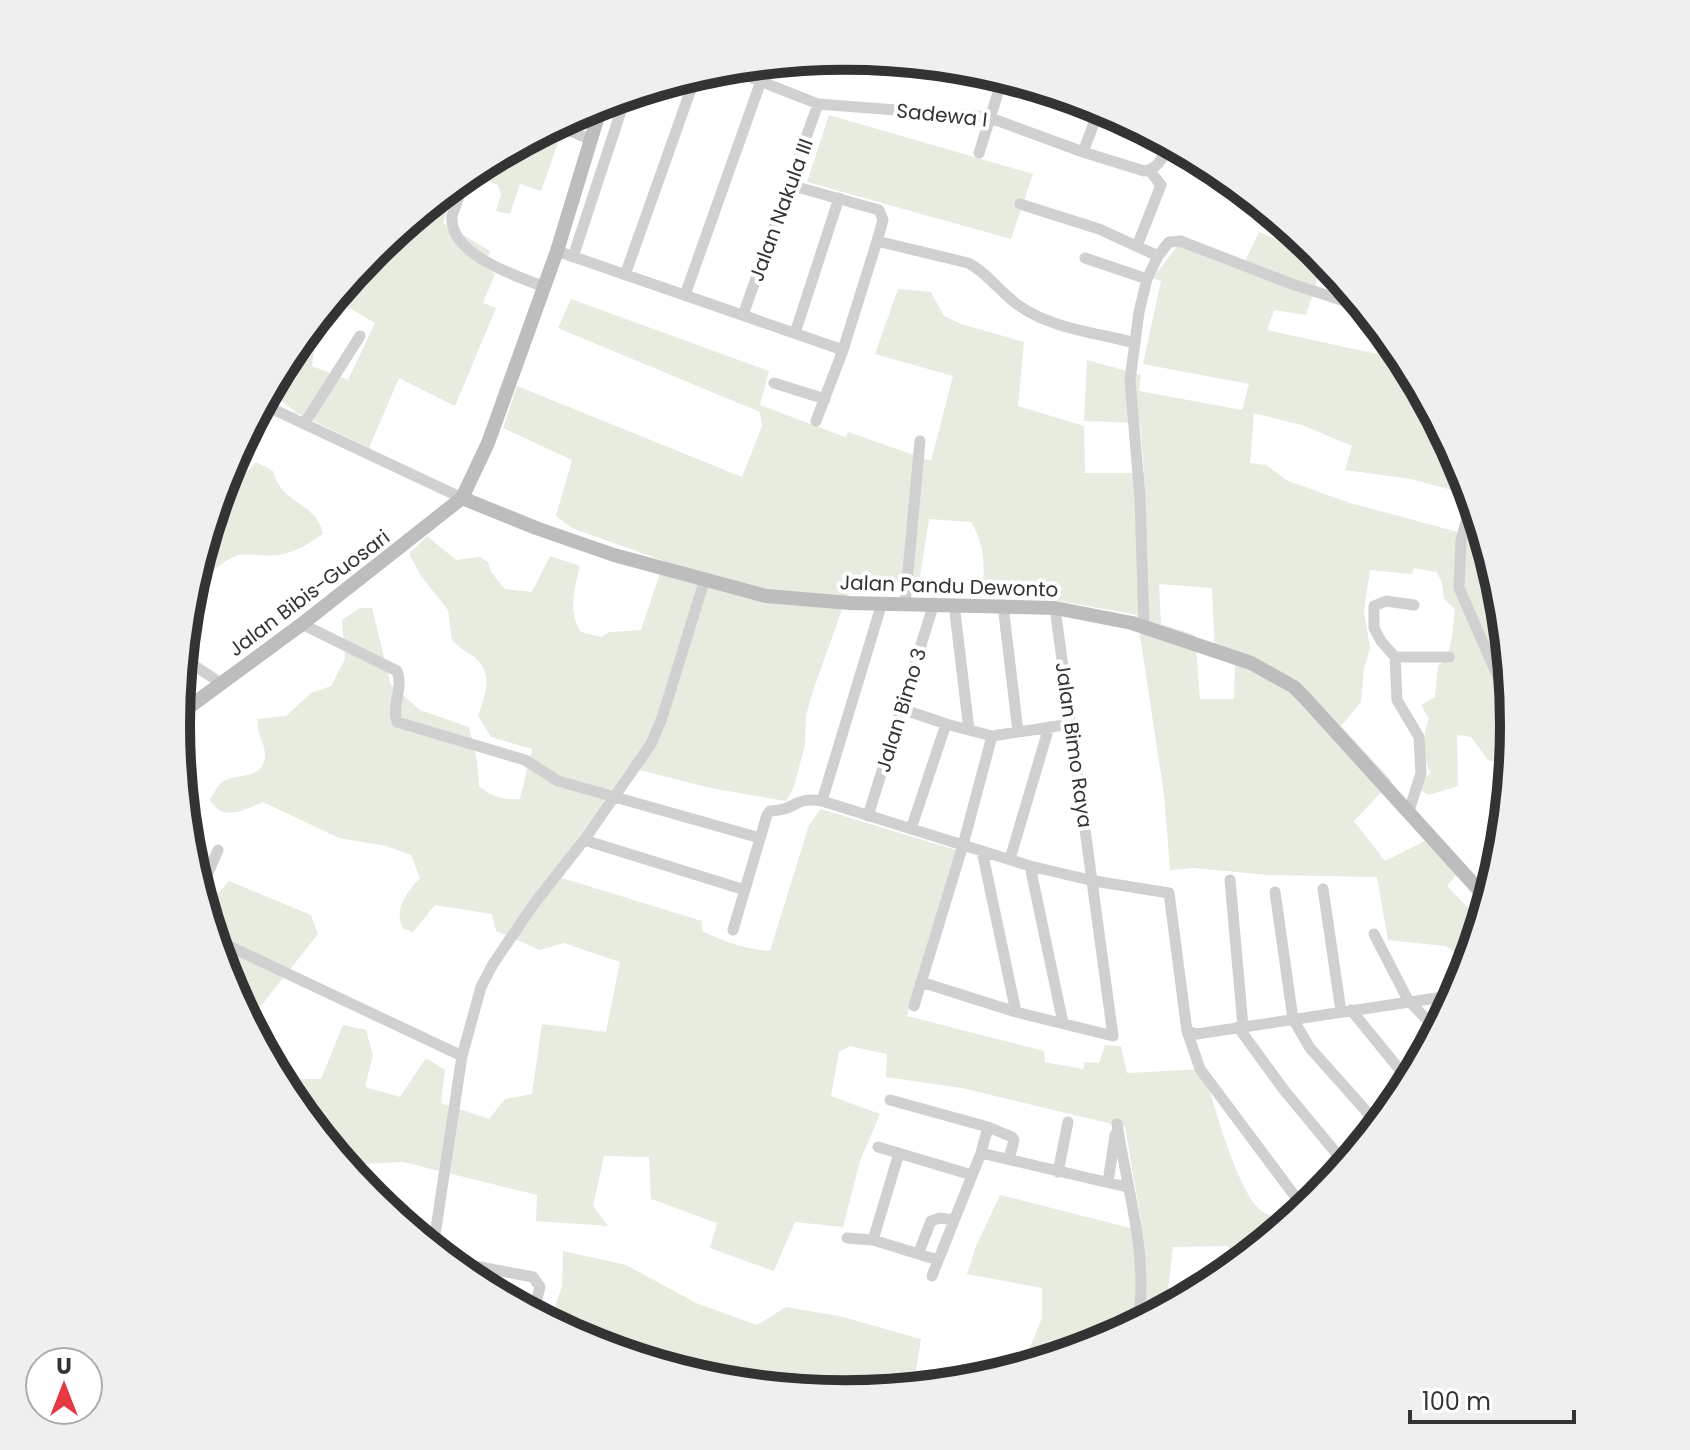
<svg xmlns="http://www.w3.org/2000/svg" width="1690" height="1450" viewBox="0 0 1690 1450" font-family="Poppins,sans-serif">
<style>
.green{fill:#e6ecdf;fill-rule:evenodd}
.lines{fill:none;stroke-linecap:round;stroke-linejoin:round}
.street{stroke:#d0d0d0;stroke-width:11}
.secondary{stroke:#bdbdbd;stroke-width:14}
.labels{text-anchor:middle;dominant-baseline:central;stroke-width:8;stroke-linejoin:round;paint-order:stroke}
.street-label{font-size:20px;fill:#333;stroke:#fff}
.rim{fill:none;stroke:#333;stroke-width:10}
</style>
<rect width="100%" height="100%" fill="#fff"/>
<path class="green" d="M 829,115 L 1033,174 L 1011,239 L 807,182 Z
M 537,135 L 558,143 L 541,191 L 520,184 L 510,214 L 496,211 L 501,195 L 498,185 L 468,173 Z
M 458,181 L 443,223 L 490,251 L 485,267 L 495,274 L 483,303 L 496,308 L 455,406 L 399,378 L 369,448 L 297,413 L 279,399 L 285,368 L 282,366 L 289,353 L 372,252 ZM 344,305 L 375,323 L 348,380 L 312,366 L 315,343 Z
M 1259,232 L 1318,257 L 1316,285 L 1306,315 L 1274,310 L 1267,330 L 1405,360 L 1463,469 L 1471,495 L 1411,479 L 1345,470 L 1352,446 L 1302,425 L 1254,413 L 1250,463 L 1266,465 L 1288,481 L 1350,503 L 1480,538 L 1482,532 L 1501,595 L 1514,725 L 1509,767 L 1488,760 L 1471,737 L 1457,735 L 1458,786 L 1429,795 L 1413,786 L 1431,773 C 1421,758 1423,734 1429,719 L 1421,705 L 1435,697 L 1438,666 C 1454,655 1452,627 1455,609 L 1444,599 L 1442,584 L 1437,572 L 1414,568 L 1412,574 L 1370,570 L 1364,611 L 1370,648 L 1364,669 L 1361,702 L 1341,726 L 1392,781 L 1354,821 L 1385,861 L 1427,840 L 1456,875 L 1447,886 L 1481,921 L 1469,961 L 1445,946 L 1388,940 L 1377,877 L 1269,875 L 1193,868 L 1170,870 L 1164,795 L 1137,615 L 982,587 C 986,564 983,541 971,522 L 929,519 L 919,583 L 891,584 L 849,590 L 813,691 L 806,715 L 805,746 L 793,789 L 786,801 L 710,788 L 628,767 L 554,872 L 562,878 L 702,921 L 702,931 C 725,942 745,949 770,951 L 809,825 L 821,809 L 956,850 L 907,1016 L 1044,1051 L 1045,1062 L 1083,1069 L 1085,1062 L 1099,1063 L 1105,1045 L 1121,1046 L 1127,1073 L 1204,1069 C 1212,1099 1238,1196 1263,1212 C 1275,1220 1287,1216 1299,1213 L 1241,1261 L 1227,1246 L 1173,1247 L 1166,1308 L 1101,1343 L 982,1379 L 995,1358 L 1024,1362 L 1042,1318 L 1042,1288 L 967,1274 L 976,1246 L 1000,1195 L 1134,1229 L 1141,1220 L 1125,1127 L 962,1088 L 886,1077 L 887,1054 L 850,1046 L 839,1052 L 831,1096 L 880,1114 L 860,1161 L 843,1227 L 795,1222 L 774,1271 L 710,1248 L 717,1223 L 651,1199 L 649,1157 L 604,1156 L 593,1206 L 608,1226 L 536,1221 L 537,1195 L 403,1162 L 345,1165 L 289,1096 L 279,1079 L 321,1079 L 343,1025 L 366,1030 L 373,1055 L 365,1087 L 400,1097 L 426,1058 L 445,1070 L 441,1103 L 489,1119 L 505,1099 L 532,1094 L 542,1024 L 606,1032 L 620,962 L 564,943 L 540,950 L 496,931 L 492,914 L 435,905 L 413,932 L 404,929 C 392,911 407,892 420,878 L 411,855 L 386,846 L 339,838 L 263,802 C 244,810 222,822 210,800 C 213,795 216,788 220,784 C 232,772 257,781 264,762 C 269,747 255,734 258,719 L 286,716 L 311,693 L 331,686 L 345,659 L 342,620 L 360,608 L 372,608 L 391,685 L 420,710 L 469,727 L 477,761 L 479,786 C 491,797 504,800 520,799 L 532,749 L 491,737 L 478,716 C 485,694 495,673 473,656 C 465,651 458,647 452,640 L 448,610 L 421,576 L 409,554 L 427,536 L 456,560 L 480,557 L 488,562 L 491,572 L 505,589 L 532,592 L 550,556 L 580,566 C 575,588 567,611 581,632 L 601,637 L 610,632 L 641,630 L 664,561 L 572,528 L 556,516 L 572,460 L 503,428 L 517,386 L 742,477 L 762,426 L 760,412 L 558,328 L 571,299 L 769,371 L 760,405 L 845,437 L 848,432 L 931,461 L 953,376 L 875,354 L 898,289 L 931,292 L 944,316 L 961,324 L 1024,342 L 1018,406 L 1084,426 L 1085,473 L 1144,473 L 1140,423 L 1084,421 L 1087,360 L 1141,375 L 1139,391 L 1242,410 L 1249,384 L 1143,364 L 1161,281 L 1153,278 L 1175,249 L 1181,235 L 1245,261 ZM 1159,584 L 1212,588 L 1215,656 L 1235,664 L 1234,699 L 1200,699 L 1195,635 L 1161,624 Z
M 256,462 L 273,471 C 281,505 317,502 323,534 C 311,542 298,551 283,554 C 250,560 244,543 213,571 L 203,570 L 199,561 L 219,495 L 230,492 Z
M 229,881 L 311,915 L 318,934 L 249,1021 L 227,981 L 205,908 Z
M 563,1251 L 626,1265 L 696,1303 L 757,1325 L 786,1307 L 839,1316 L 921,1339 L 915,1377 L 916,1387 C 892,1389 867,1394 843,1394 C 744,1391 637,1369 549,1322 L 562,1287 Z"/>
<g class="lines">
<path class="street" d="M 727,68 L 818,104 L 988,117 L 1083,152 L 1144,171 C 1160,168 1163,157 1168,143
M 555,125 L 592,140
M 1083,152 L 1100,107
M 979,153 L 1003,77
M 467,174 L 452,216 C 449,255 515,275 544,287
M 790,185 L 879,210 L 883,220 L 877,241 L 968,263 C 987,272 1002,295 1021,307 C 1053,329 1099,333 1135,343
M 1020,204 L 1099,229 L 1158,256 L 1169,242 L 1180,241 L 1292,284 L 1363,307
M 1137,246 L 1161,185 L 1149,170
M 557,251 L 843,350
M 573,257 L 626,96
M 1085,258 L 1147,279
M 625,275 L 696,75
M 685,295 L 767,64
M 743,315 L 818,104
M 795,333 L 839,198
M 774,383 L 825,399
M 262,404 L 462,498
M 816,421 L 843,350 L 877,241
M 304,424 L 360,336
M 1472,500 L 1461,540 L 1459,588 L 1512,709
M 905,604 L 920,441
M 954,604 L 969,730
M 1003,605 L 1018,732
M 302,624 L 397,671 C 404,688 391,705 397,722 L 525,760 L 558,781 L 760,838
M 1144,627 L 1140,498 L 1130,380 L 1139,312 L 1147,279 L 1158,256
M 1395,657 L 1449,657
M 183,658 L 222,684
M 902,709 L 946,724 L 992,736 L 1071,724
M 822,801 L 882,603
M 1409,811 L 1421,773 L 1419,737 L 1397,700 L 1395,657 L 1381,641 L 1374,628 L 1374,606 L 1386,601 L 1414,605
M 868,816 L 934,603
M 911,829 L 946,724
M 584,840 L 745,890
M 1010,859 L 1049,727
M 1030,866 L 1063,1023
M 1230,880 L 1243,1026
M 199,888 L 205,880 L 218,850
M 1323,889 L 1341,1011
M 1275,892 L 1293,1019 L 1310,1048 L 1376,1122
M 733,930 L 767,815 L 770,811 C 796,811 794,796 822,801 L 1030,866 L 1094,881 L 1169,893 L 1187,1031 L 1200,1069 L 1300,1203
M 1374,934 L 1408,1000 L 1437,1030
M 214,939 L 462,1056
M 921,982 L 1016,1012 L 982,851
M 914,1006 L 963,845 L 992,736
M 1351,1010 L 1409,1081
M 1016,1012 L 1113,1036 L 1055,608
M 1238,1027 L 1284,1090 L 1337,1154 L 1348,1153 L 1392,1108
M 1187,1031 L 1197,1034 L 1443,997 L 1458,991
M 890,1100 L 988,1127 L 981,1153 L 932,1276
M 1117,1124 C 1127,1190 1149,1256 1138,1323
M 988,1127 L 1012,1137 L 1014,1140 L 1009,1159
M 878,1147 L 972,1175
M 981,1153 L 1127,1187
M 1058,1172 L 1068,1122
M 1108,1182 L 1115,1135
M 847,1238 L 873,1240 L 938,1260
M 873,1240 L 899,1153
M 433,1248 L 462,1056 L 481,987 L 493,964 L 534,904 L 584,840 L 651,744 L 662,718 L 704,582
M 919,1252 L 931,1221 L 940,1218 L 954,1220
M 448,1261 L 533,1277 L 540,1287 L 533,1313
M 478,1284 L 482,1267"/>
<path class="secondary" d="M 462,498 L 536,528 L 614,555 L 766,596 L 850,603 L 1055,608 L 1132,623 L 1251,663 L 1294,687 L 1305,698 L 1488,900
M 177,716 L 302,624 L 462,498 L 488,443 L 557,251 L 602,103"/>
</g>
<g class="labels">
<g class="street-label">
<text transform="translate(942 115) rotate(6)">Sadewa I</text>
<text transform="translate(781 210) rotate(-70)">Jalan Nakula III</text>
<text transform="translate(949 586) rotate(2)">Jalan Pandu Dewonto</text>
<text transform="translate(309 593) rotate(-37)">Jalan Bibis-Guosari</text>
<text transform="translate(901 710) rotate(-73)">Jalan Bimo 3</text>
<text transform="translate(1074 745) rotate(82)">Jalan Bimo Raya</text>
</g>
</g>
<path d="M0 0H1690V1450H0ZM190 725a655 655 0 1 1 1310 0a655 655 0 1 1-1310 0Z" fill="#efefef" fill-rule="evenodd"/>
<path class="rim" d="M190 725a655 655 0 1 1 1310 0a655 655 0 1 1-1310 0Z"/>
<g transform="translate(64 1386)"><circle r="38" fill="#ffffff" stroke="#adadad" stroke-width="2"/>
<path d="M0-6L14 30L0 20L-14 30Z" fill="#e63946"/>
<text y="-12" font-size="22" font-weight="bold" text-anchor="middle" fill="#333333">U</text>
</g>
<path d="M1410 1410v12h164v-12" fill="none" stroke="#333333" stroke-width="4"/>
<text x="1422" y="1410" font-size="24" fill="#333333" stroke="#ffffff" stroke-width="6" paint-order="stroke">100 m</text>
</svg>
